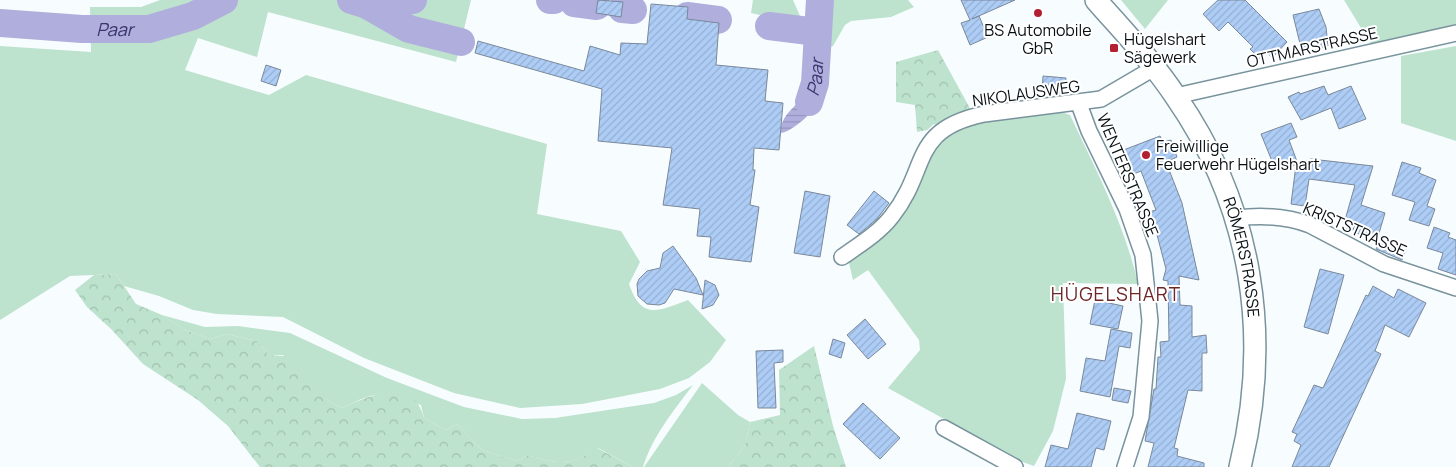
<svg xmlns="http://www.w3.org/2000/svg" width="1456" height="467" viewBox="0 0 1456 467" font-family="Manrope,sans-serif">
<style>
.grass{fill:#bde2cd}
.forest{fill:url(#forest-crowns)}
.water{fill:url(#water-rules)}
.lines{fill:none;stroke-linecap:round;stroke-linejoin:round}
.river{stroke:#b0aedd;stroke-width:28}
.building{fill:url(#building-hatch);stroke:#7a889b}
.minor-casing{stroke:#79939d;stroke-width:18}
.secondary-casing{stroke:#79939d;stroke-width:24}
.minor{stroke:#fff;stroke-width:15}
.secondary{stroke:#fff;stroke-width:21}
.poi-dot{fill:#b32032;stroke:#fff;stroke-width:2}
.labels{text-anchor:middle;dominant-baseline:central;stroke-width:4;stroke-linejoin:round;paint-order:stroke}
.poi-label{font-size:16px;fill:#060f12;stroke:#fff;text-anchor:start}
.street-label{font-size:16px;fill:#060f12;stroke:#fff}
.water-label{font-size:18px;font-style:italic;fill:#3b346d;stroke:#fff}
.quarter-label{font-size:19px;letter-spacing:1px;fill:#6d2729;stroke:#fff}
</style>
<defs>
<pattern id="forest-crowns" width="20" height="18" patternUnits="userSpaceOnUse" patternTransform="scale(1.25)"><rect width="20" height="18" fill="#bde2cd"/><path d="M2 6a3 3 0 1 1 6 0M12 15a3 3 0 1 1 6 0" fill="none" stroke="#a1c1af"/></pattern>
<pattern id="water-rules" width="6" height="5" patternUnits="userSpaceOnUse" patternTransform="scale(1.25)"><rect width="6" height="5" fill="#b0aedd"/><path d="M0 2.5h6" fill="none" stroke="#9694bd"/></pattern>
<pattern id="building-hatch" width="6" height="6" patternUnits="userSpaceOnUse" patternTransform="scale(1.25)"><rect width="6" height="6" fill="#aecdf6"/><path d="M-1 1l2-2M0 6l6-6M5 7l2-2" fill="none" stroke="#94afd2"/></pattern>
</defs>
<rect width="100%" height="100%" fill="#f7fdff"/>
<path class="grass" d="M 160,0 L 471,0 L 456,62 L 268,12 L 257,57 L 198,38 L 185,70 L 269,95 L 306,75 L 547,144 L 537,214 L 621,231 L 640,262 L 629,284 C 642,321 658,311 688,300 L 726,340 L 710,362 L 689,378 L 660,389 L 582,404 L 520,408 L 454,393 L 364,358 L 283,317 L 217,314 L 193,310 L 159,296 L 124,286 L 116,274 L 70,276 L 0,320 L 0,46 L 91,52 L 90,7 L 141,7 Z
M 753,0 L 793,0 L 804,25 L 751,13 Z
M 834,0 L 908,0 L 914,7 L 891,17 L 851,21 L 845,25 L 833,46 L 822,49 L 823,25 L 832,12 Z
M 1121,0 L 1168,0 L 1145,29 Z
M 1344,0 L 1456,0 L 1456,24 L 1372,46 Z
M 1456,46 L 1456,141 L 1401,123 L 1401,56 Z
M 1061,112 L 1070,115 C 1096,170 1125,225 1138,284 L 1063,283 L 1066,379 L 1053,431 L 1034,466 L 1020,461 L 888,388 L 920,350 L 919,340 L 868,270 L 853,280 L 848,259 L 887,231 L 927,159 L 946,137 L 970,123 Z
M 162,315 L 205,327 L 238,326 L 290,333 L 387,378 L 464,407 L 522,419 L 555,418 L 654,403 L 676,395 L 693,385 C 674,410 652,437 643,467 L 633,467 L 598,448 C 571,467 558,464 527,455 L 517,461 L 482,450 L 457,424 L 446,430 L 424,418 L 421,405 C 382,392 380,389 342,408 L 315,393 L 283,355 L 269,355 L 257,341 L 226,334 L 210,339 L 185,330 Z
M 702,383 L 738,415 L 750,422 L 745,445 L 728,467 L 644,467 Z"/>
<path class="forest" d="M 938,50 L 972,112 L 936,126 L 934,124 L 927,130 L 917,132 L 915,105 L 896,102 L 896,62 Z
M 116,274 L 136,304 L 162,315 L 185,330 L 210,339 L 226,334 L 257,341 L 269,355 L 297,357 C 303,388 317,394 342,408 C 370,395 413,376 424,418 L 446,430 L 457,424 L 482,450 L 517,461 L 527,455 C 558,464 571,467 597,448 L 633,467 L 260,467 L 228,426 L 198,400 L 143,364 L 111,329 L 87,307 L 75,290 L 94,275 Z
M 814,346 L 833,426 L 846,467 L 728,467 L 745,445 L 750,422 L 780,415 L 779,370 Z"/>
<path class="water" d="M 809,0 L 829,0 L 823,25 L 822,49 L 809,49 Z
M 810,66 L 823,66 C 823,77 825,89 821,98 C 817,109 792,133 780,133 C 783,110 795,111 804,93 C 809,85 808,75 810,66 Z"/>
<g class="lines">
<g class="river">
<path d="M 351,0 L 367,5 L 409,29 L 461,42"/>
<path d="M 550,0 L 554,0"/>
<path d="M 574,3 L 597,6"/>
<path d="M 367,5 L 386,1 L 413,0"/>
<path d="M 622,9 L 633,10"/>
<path d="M 687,16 L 718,20"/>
<path id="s1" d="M 0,23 L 82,29 L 149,29 L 193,16 L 224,0"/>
<path d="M 769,26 L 817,32"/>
<path id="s2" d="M 809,102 L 815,83 L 820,0"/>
</g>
</g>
<path class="building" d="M 598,0 L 623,2 L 621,17 L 596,13 Z
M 961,0 L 1015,0 L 972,19 L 979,16 L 988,37 L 970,45 L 961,23 L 970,20 Z
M 1218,0 L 1245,0 L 1287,42 L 1272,58 L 1267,52 L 1260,59 L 1250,49 L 1253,47 L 1228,22 L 1219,31 L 1203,14 Z
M 651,4 L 688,7 L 687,19 L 719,23 L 716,65 L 768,70 L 765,101 L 783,103 L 779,150 L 754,148 L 753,170 L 755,170 L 750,205 L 759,207 L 751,262 L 709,257 L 711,237 L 697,236 L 700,209 L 663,205 L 672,148 L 598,141 L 602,89 L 475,53 L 478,41 L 584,71 L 590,46 L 620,55 L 621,43 L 647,44 Z
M 1319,9 L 1326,27 L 1328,46 L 1302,52 L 1293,15 Z
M 266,65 L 281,70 L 276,86 L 261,81 Z
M 1043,76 L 1066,78 L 1065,94 L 1042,92 Z
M 1324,86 L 1328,95 L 1351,86 L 1366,119 L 1339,129 L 1331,108 L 1301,120 L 1288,97 L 1299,92 L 1300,94 Z
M 1291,123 L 1297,137 L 1289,140 L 1298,164 L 1311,159 L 1373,166 L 1361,205 L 1385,213 L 1377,240 L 1356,233 L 1359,223 L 1356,222 L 1353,230 L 1343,227 L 1355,185 L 1309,179 L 1305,206 L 1291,204 L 1296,165 L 1276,171 L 1261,134 Z
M 1160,136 L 1163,142 L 1171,140 L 1177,157 L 1166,162 L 1182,203 L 1199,280 L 1179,276 L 1180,305 L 1192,306 L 1192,337 L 1206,335 L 1207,353 L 1202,353 L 1202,391 L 1188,390 L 1174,448 L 1178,449 L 1177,456 L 1204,463 L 1204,467 L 1148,467 L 1154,443 L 1145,441 L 1154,389 L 1156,389 L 1158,357 L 1161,357 L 1160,342 L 1169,341 L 1168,281 L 1163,280 L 1166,269 L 1155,227 L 1146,230 L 1142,214 L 1156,210 L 1141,171 L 1131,175 L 1121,151 Z
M 1402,162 L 1421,168 L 1419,173 L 1436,180 L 1427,206 L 1435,209 L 1429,226 L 1409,220 L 1415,202 L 1392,195 Z
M 805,191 L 830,196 L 820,257 L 794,253 Z
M 874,191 L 889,203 L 877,219 L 859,234 L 847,225 Z
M 1434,227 L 1450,233 L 1448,237 L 1456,240 L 1456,275 L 1438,269 L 1443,253 L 1427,248 Z
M 1380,239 L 1406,249 L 1402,260 L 1376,249 Z
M 673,246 L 696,278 L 703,295 L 674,289 L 665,303 L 659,305 L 647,304 L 638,296 L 637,284 L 639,279 L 647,271 L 660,268 L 663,253 Z
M 1320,269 L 1344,275 L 1328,334 L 1304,327 Z
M 705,280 L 715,285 L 719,295 L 713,305 L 702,309 Z
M 1373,286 L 1394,298 L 1398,289 L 1426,303 L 1409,337 L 1385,325 L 1375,351 L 1381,354 L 1329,467 L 1292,467 L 1301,445 L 1294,441 L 1297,434 L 1292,432 L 1314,385 L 1323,388 L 1366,295 L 1368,296 Z
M 1095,300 L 1123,306 L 1118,329 L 1090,324 Z
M 865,319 L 886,344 L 868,359 L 847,335 Z
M 1111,329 L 1132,333 L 1130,348 L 1119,346 L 1110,397 L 1080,391 L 1086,358 L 1105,361 Z
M 833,339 L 845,343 L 841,358 L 829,354 Z
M 783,350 L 783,362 L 774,363 L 776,408 L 758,408 L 756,351 Z
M 1114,388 L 1131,391 L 1128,403 L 1112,400 Z
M 863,403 L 900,438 L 880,459 L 843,424 Z
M 1077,413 L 1111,421 L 1104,450 L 1096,448 L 1091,467 L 1045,467 L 1051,445 L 1068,449 Z"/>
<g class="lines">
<g class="minor-casing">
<path id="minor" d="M 1176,96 L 1456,33
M 1079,104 L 1089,131 L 1127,209 L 1143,255 L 1150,321 L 1141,417 L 1125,467
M 1237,218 C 1262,215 1286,216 1310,225 L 1384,264 L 1456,288
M 842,257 C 859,245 879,233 892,216 C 930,168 909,130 984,114 L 1101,99 L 1154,68
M 944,428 L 1015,467"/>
</g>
<g class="secondary-casing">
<g id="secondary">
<path id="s3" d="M 1096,0 C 1123,31 1153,62 1176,97 C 1253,208 1272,337 1240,467"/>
</g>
</g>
<use href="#minor" class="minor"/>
<use href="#secondary" class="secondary"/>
</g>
<g class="poi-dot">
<circle cx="1038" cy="13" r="5"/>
<rect x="1109" y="43" width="10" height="10" rx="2.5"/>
<circle cx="1146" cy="155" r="5"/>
</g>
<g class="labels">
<g class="poi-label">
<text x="1038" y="30" text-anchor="middle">BS Automobile<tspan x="1038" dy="18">GbR</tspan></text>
<text x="1124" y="39">Hügelshart<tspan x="1124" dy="18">Sägewerk</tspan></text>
<text x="1156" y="146">Freiwillige<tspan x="1156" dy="18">Feuerwehr Hügelshart</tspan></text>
</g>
<g class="street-label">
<text transform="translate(1312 47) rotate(-13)">OTTMARSTRASSE</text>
<text transform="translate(1026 93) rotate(-8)">NIKOLAUSWEG</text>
<text transform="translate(1128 175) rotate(67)">WENTERSTRASSE</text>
<text transform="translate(1355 229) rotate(24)">KRISTSTRASSE</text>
<text stroke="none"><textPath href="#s3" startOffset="301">RÖMERSTRASSE</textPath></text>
</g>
<g class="water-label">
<text stroke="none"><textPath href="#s1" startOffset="115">Paar</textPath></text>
<text stroke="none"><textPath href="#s2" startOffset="26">Paar</textPath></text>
</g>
<g class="quarter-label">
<text x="1116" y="294">HÜGELSHART</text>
</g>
</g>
</svg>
